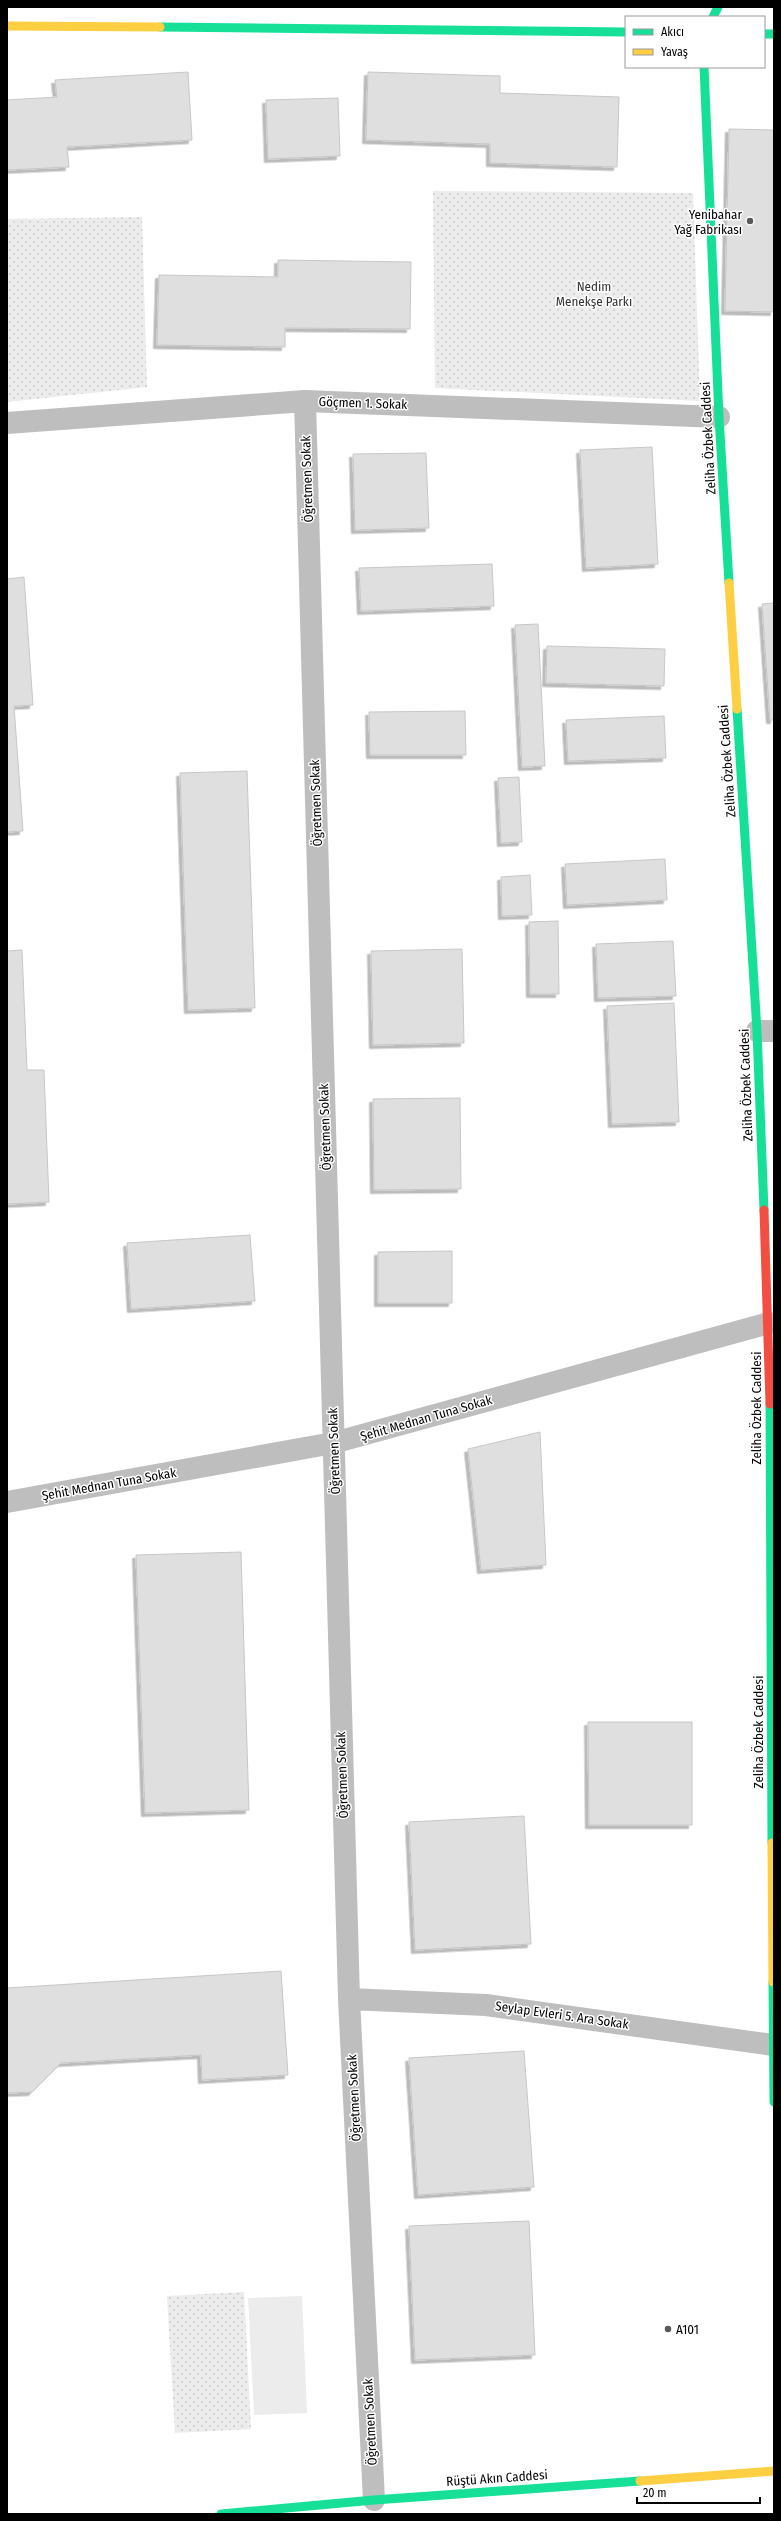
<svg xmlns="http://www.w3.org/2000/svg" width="781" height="2521" viewBox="0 0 781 2521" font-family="'Fira Sans Condensed',sans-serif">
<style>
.park{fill:url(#park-dots)}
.pitch{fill:#ececec}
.building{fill:#dfdfdf;stroke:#c7c7c7;filter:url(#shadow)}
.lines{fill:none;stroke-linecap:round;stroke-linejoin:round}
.street{stroke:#bebebe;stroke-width:22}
.fast{stroke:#16e098;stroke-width:9}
.slow{stroke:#ffcf43;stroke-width:9}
.jam{stroke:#f24e42;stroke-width:9}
.poi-dot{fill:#595959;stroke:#fff;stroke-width:1.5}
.labels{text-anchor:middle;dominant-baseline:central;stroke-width:3;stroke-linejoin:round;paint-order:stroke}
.poi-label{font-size:13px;fill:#000;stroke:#fff;text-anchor:end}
.park-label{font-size:13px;fill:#333;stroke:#fff}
.street-label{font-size:13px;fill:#000;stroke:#fff}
</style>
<defs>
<pattern id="park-dots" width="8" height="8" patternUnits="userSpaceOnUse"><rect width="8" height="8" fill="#ececec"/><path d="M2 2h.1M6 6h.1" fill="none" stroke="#c9c9c9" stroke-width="1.8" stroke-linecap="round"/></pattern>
<filter id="shadow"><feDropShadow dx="-3.5" dy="3.5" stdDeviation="0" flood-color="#0004"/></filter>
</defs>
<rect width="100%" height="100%" fill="#fff"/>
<path class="park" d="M 433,191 L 693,193 L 700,401 L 435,388 Z
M 142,217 L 147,387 L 7,402 L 7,219 Z
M 244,2292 L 251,2429 L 175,2433 L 167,2296 Z"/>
<path class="pitch" d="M 302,2296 L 307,2413 L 254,2415 L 248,2298 Z"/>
<path class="building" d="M 188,72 L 192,140 L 67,147 L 69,167 L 7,170 L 7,100 L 57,97 L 55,80 Z
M 368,72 L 500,76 L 500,93 L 619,97 L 617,167 L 490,163 L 490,144 L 366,140 Z
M 338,98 L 340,156 L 268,159 L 266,100 Z
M 729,129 L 774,130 L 774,312 L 725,311 Z
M 278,260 L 411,262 L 410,329 L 285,328 L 285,347 L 157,345 L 159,275 L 278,277 Z
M 652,447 L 658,564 L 586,568 L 580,450 Z
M 426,453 L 429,528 L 355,530 L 353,454 Z
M 492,564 L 494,606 L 361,611 L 359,568 Z
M 24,577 L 33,705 L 14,706 L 23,831 L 7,832 L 7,579 Z
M 774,603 L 774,720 L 770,720 L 762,604 Z
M 538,624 L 545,766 L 522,767 L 515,625 Z
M 547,646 L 665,649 L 664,686 L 546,683 Z
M 465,711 L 466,755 L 370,755 L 369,712 Z
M 664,716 L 666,758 L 568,761 L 566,720 Z
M 247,771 L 255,1008 L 188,1010 L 180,773 Z
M 519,777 L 522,842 L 501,843 L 498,778 Z
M 665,859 L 667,900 L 567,905 L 565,864 Z
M 530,875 L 532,915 L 502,916 L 501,877 Z
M 558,921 L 559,994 L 530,994 L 529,922 Z
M 673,941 L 676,996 L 598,998 L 596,944 Z
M 462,949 L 464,1043 L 373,1045 L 371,951 Z
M 22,950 L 27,1070 L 44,1070 L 49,1202 L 7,1204 L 7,951 Z
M 674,1003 L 679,1122 L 612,1124 L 607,1006 Z
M 460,1098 L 461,1189 L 374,1190 L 373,1099 Z
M 250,1235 L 255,1301 L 131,1309 L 127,1243 Z
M 452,1251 L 452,1303 L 378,1303 L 378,1252 Z
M 540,1432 L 546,1565 L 481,1570 L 468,1449 Z
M 241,1552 L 249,1810 L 145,1813 L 136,1555 Z
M 588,1722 L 692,1722 L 692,1825 L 589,1825 Z
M 524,1816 L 531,1944 L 415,1950 L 409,1822 Z
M 281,1971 L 288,2075 L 202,2080 L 201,2055 L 61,2063 L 32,2092 L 7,2093 L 7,1988 Z
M 524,2051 L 534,2187 L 418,2195 L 409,2058 Z
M 529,2221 L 535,2355 L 415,2360 L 409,2226 Z"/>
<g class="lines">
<path class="street" d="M 305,401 L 349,1999 L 374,2500
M 7,423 L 305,401 L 719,417
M 757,1031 L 774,1031
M 7,1502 L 333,1443 L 769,1323
M 349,1999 L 486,2005 L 773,2045"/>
<path class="fast" d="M 713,17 L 718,7
M 160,27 L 626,32
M 764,34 L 774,34
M 704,67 L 719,417 L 729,583
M 737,709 L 757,1031 L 764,1210
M 770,1404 L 772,1843
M 773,1982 L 774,2102
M 221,2514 L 374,2500 L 640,2481"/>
<path class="slow" d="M 7,26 L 160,27
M 729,583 L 737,709
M 772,1843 L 773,1982
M 640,2481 L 774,2471"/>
<path class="jam" d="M 764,1210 L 770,1404"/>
</g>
<g class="poi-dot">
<circle cx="750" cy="221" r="4"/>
<circle cx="668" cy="2329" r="4"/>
</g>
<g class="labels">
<g class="poi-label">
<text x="742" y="214">Yenibahar<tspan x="742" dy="15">Yağ Fabrikası</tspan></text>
<text x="676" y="2329" text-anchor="start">A101</text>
</g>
<g class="park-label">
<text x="594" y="286">Nedim<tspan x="594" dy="15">Menekşe Parkı</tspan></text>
</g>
<g class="street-label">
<text transform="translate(363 403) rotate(2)">Göçmen 1. Sokak</text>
<text transform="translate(708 438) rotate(-93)">Zeliha Özbek Caddesi</text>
<text transform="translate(307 479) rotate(-92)">Öğretmen Sokak</text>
<text transform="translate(727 761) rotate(-94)">Zeliha Özbek Caddesi</text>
<text transform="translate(316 803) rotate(-92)">Öğretmen Sokak</text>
<text transform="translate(746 1085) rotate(-92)">Zeliha Özbek Caddesi</text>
<text transform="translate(325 1127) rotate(-92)">Öğretmen Sokak</text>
<text transform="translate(756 1408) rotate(-90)">Zeliha Özbek Caddesi</text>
<text transform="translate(426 1418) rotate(-16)">Şehit Mednan Tuna Sokak</text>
<text transform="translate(334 1451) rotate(-92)">Öğretmen Sokak</text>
<text transform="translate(109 1484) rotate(-10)">Şehit Mednan Tuna Sokak</text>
<text transform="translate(758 1732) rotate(-90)">Zeliha Özbek Caddesi</text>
<text transform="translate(342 1775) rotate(-92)">Öğretmen Sokak</text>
<text transform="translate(562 2015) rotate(8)">Seylap Evleri 5. Ara Sokak</text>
<text transform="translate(354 2098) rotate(-93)">Öğretmen Sokak</text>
<text transform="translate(370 2422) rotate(-93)">Öğretmen Sokak</text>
<text transform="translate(497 2478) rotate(-4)">Rüştü Akın Caddesi</text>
</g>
</g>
<rect width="781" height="2521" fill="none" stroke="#000000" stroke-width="16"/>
<rect x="625" y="16" width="140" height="52" fill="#ffffff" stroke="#999999"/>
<rect x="633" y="29" width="20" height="6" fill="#16e098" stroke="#999999"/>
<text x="661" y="36" font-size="12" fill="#000000">Akıcı</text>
<rect x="633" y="49" width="20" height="6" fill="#ffcf43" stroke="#999999"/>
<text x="661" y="56" font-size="12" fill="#000000">Yavaş</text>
<path d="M637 2497v6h123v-6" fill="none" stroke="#000000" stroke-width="2"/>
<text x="643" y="2497" font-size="12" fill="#000000" stroke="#ffffff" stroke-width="3" paint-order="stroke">20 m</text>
</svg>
